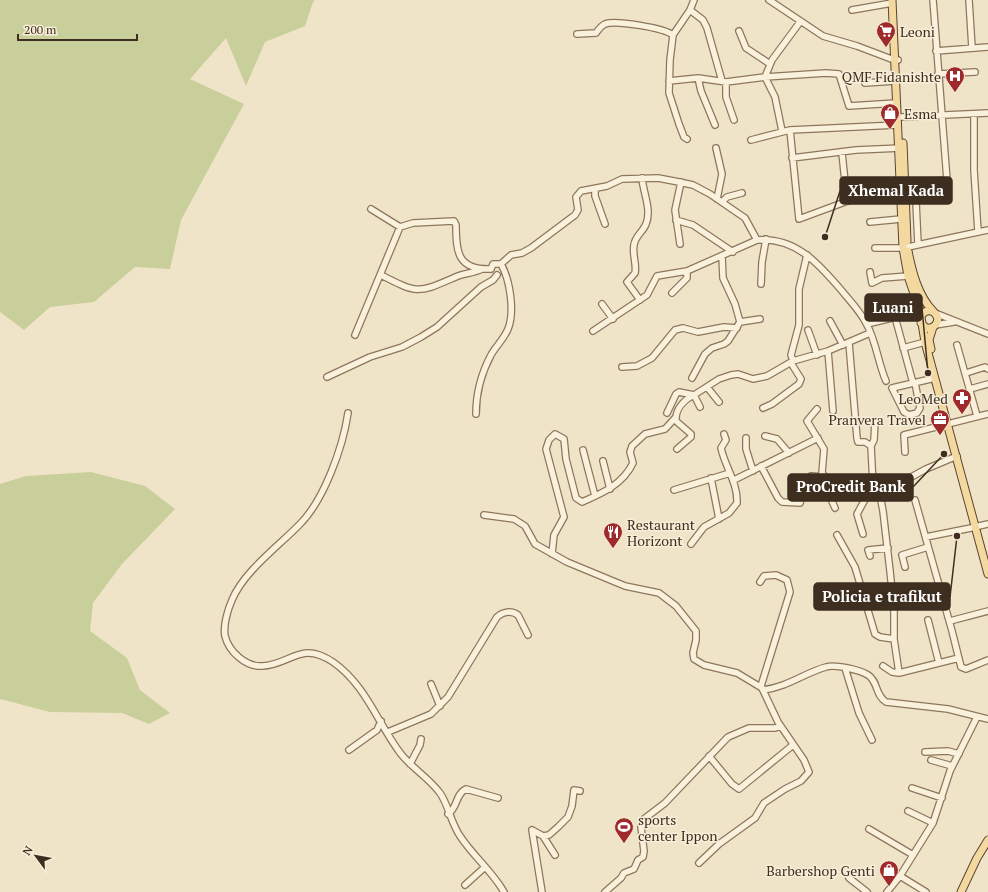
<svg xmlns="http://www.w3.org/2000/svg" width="988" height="892" viewBox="0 0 988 892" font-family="'PT Serif',serif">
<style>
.green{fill:#c9cf9b}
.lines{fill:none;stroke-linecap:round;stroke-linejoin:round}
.minor-casing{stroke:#8d765c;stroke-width:8}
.major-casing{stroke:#5b4430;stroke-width:9}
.minor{stroke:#faf1dc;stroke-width:5.5}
.major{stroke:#f3d9a0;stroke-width:7}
.labels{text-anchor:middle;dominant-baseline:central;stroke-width:3;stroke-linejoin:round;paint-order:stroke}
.poi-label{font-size:14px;fill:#3d2e20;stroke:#f7eed8;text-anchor:start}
.leader{fill:none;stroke:#3d2e20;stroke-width:1.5}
.callout-dot{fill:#3d2e20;stroke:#f7eed8;stroke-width:1.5}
.callout{fill:#3d2e20;stroke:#3d2e20;stroke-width:1.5}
.callout-label{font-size:15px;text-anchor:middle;font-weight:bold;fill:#fff}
</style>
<rect width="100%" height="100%" fill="#f0e4c8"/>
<path class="green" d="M 0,0 L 315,0 L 313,2 L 305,26 L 265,42 L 246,86 L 226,38 L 190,79 L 244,104 L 181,220 L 170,269 L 135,267 L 94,302 L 50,307 L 24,330 L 0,312 Z
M 91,472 L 145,486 L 175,509 L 122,564 L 93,603 L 90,631 L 127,658 L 140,690 L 170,713 L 149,724 L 122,713 L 50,712 L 0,699 L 0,484 L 26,476 Z"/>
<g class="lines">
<g class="minor-casing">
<path id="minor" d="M 769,0 L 823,36 L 857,46 L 894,60 L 898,60
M 969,0 L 972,48
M 690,10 L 703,20 L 707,28 L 722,81
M 852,10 L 892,3
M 739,31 L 746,48 L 770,64
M 577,34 L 596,33 C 598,30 601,26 605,24 C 616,20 664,28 673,35 L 670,60 L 669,93 L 679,124 L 684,137 L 687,139
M 673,35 L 690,10 L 694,0
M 936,51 L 988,47
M 938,74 L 975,72
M 698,78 L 701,91 L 715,125
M 669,81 L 698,78 L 726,82 L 765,77 L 826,73 L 839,74 L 849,106 L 896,103
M 726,82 L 726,97 L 734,120
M 865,83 L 895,81
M 974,114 L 974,170 L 978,232
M 901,117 L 988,113
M 790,130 L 799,219 L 845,202 L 899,187
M 782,131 L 775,97 L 765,77 L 772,60 L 800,22
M 751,140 L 790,130 L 897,125
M 716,148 L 722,174 L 717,199
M 842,153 L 847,201
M 792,158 L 856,150 L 901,148
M 947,180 L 947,198
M 915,181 L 918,244
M 902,183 L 947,180 L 933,0
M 595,189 L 595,196 L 605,224
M 722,202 L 727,197 L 742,193
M 676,220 L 693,225 L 733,252
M 870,222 L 901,219
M 400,227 L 413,223 L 454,221 L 456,225 C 456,253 458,270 491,269
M 680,244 L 675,210 L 681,182
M 875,248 L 903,248 L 988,230
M 501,264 L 511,255 L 522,253 L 531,248 L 575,215 L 578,210 L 576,197 L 581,191 L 607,186 L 622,179 L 658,178 L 679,182 L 693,185 L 710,194 L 745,218 L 757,240
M 491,269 L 493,264 L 501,264
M 870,272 L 872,283 L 882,278 L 908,276
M 381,275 C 420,295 418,293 458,276 C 466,273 474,273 482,269
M 761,284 L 762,262 L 766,239
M 672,293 L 687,278 L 687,271
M 640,300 L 627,282 L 635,273 C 637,264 632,255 634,245 C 635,236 643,232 646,224 C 652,210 643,192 642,178
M 602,304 L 613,319
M 935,313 L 988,334
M 895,317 L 913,383
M 830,321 L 843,345
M 740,322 L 760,319
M 867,324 L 900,316 L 910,315 L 920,318
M 935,325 L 954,322
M 808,330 L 817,355
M 593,331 L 647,295 L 657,276 L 687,271 L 757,240 C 796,237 819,264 842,291 C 850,301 860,311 866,323 C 876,340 878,363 886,381
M 355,335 L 400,227 L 371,209
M 849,343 L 857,438 L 858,442 L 865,442 L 871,446 L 873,485 L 857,514 L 863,534
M 957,345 L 977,416
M 903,348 L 925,342
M 828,351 L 833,411
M 793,361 L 791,355 L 799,325 L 799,289 L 807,255
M 622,367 L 637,366 L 652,358 L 675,330 L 683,328 L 698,332 L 724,327 L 737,328
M 966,373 L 985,367 L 988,369
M 327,377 L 370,357 L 402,347 L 421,337 L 437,327 L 481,287 L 493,280 L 497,275
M 692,378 L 705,354 L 712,348 L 724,344 L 728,341 L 740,322 L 735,304 L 723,278 L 722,256
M 915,383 L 920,408 L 917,413 L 909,415 L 904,412 L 892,388 L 935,378
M 707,387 L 719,402
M 970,389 L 988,384
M 763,408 L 772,404 L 799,384 L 801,379 L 791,363
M 817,409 L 807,421 L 824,449 L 822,473 L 825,477 L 837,483 L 885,486 L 902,482 L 926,469 L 957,456
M 348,413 C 343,447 324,500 300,524 C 279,546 244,571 232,600 C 228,609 223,625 225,636 C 229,652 246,667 262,666 C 291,665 300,640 333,662 C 366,685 378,724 401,754 C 413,769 429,778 440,793 C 448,804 451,823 460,836 C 473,856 492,871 504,892
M 667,413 L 676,394 L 679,392 L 694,395 L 719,379 L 731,375 L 738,374 L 753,379 L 767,376 L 793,361 L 828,351 L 870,333
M 476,414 C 476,394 482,372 491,355 C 496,346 504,339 508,329 C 515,312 510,280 501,264
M 765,436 L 777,439 L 789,453
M 746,438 L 746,449 L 753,471
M 871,446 L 874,440 L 875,421
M 677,449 L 691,437 L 691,434 L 676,421 C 675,409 684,400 694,395 L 700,407
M 583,450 L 595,496
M 905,452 L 904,435 L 988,414
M 603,461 L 610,489
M 761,466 L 778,498 L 782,502 L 800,503 L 803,491 L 832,493 L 837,483
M 811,476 L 825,477
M 711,478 L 719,519
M 734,480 L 818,438
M 878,485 L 883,511 L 890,571 L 894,609 L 894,639 L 899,673
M 674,490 L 730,473
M 832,493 L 831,499 L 835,508
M 915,500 L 952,631 L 961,667 L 966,669 L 988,660
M 484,515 L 514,519 L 525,526 L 535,544 L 567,562 L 625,586 L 659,593 L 676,606 L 696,631 L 696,640 L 693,653 L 694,659 L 704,665 L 737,673 L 762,688
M 979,526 L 988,524
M 837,535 L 855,567 L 875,634 L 880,637 L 894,639
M 926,537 L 976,527
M 691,544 L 704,527 L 729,513 L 737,503 C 738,483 725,467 721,448 L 726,440 L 724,434
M 552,554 L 554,535 L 564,517 L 546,449 L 549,440 L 555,434 L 564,439 L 566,459 L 576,498 L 582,502 C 603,493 623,484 633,463 L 630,452 L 632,446 L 645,434 L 665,429 L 676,417
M 870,556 L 868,550 L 888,548
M 905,567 L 902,555 L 928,547
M 928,620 L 939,663
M 950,621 L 988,611
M 883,666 L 892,672 L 899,673 L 959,658
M 845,668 L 859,713 L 872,740
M 431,684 L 440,706
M 763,690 C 788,687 804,673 826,667 C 835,664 860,670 868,675 C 878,681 875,695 886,702 L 948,709 L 988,719
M 388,732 L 431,714 L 448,697 L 497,617 C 503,612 511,610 518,615 L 528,635
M 349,750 L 377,730 L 381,721
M 925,752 L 948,751 L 959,754
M 709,756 L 732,784 L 739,789 L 793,745
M 931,760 L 952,766
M 410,764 L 420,745 L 421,739
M 912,788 L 942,798
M 908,811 L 933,823
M 448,814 C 458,808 455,794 466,789 L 498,798
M 869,829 L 913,855
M 532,830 L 543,836 L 549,835 L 558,827 L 568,817 L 572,806 L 574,790 L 580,791
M 532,830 L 542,892
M 543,836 L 555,855
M 699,863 L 719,844 L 755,818 L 764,803 L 785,789 L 801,781 L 809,772 L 804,760 L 778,722 L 761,686 L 790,592 L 787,580 L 776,575 L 764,576 L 760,582
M 900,876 L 926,892
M 849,878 L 867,892
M 465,885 L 485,867
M 605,892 L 621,878 L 624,873 L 634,869 L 638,860 L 643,857 L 644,851 L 641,827 L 644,819 L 665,803 L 728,737 L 749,728 L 775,728 L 780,726
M 887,892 L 900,876 L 933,823 L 950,771 L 977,717"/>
</g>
<g class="major-casing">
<path id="major" d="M 892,0 L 903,248 L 908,276 L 920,311 L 925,342 L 988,574
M 903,143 L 907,241
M 908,251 C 912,271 918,296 933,311
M 921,316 C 926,308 935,309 938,319 C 937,325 933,329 926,328 L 921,323
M 931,349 L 929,340 L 933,327
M 961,892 L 977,858 L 988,840"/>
</g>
<use href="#minor" class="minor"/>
<use href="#major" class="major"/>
</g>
<defs>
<g id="supermarket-pin" transform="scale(1)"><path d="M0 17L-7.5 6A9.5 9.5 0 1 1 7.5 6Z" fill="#9e2a2b" stroke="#f7eed8"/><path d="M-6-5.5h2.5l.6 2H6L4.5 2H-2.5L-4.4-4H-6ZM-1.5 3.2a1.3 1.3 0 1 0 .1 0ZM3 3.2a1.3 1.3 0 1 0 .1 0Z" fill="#fff"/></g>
<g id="hospital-pin" transform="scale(1)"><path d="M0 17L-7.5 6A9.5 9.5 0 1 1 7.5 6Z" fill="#9e2a2b" stroke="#f7eed8"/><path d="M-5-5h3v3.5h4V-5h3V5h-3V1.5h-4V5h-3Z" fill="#fff"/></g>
<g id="shop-pin" transform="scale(1)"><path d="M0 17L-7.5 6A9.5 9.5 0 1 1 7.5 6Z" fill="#9e2a2b" stroke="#f7eed8"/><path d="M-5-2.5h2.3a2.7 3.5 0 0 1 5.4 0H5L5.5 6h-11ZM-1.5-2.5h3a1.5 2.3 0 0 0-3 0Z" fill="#fff"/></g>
<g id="pharmacy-pin" transform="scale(1)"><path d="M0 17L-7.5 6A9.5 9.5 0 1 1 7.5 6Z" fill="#9e2a2b" stroke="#f7eed8"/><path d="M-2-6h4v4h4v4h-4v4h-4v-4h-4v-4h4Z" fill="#fff"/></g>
<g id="office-pin" transform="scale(1)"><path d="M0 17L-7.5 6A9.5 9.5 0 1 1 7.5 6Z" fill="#9e2a2b" stroke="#f7eed8"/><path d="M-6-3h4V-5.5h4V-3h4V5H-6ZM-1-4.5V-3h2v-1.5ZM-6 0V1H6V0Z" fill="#fff"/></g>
<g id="restaurant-pin" transform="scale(1)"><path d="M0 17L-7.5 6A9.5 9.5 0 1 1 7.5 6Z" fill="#9e2a2b" stroke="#f7eed8"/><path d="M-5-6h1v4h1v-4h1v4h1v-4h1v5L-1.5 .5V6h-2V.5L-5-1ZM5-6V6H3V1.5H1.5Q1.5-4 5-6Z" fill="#fff"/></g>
<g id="stadium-pin" transform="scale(1)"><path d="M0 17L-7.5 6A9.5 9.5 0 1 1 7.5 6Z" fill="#9e2a2b" stroke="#f7eed8"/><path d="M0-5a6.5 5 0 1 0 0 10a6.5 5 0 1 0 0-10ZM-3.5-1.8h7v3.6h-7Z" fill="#fff"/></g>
</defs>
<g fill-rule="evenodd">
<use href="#supermarket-pin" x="886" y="31"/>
<use href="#hospital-pin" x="955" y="76"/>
<use href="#shop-pin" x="890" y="113"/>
<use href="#pharmacy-pin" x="962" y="398"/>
<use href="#office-pin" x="940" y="419"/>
<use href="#restaurant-pin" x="613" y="532"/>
<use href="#stadium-pin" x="624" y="827"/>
<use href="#shop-pin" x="889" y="870"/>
</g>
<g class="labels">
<g class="poi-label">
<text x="900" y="31">Leoni</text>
<text x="941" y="76" text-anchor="end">QMF Fidanishte</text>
<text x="904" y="113">Esma</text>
<text x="948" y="398" text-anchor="end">LeoMed</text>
<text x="926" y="419" text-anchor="end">Pranvera Travel</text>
<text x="627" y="524">Restaurant<tspan x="627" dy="16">Horizont</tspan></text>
<text x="638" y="819">sports<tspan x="638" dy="16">center Ippon</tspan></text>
<text x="875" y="870" text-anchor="end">Barbershop Genti</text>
</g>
</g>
<path class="leader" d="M825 237L840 191M928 373L922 308M944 454L913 487M957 536L950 597"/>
<g class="callout-dot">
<circle cx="825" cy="237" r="4"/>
<circle cx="928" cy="373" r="4"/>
<circle cx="944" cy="454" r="4"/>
<circle cx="957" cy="536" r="4"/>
</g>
<g class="callout">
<rect x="840" y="177" width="112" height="27" rx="4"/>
<rect x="865" y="294" width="57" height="27" rx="4"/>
<rect x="788" y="474" width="125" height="27" rx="4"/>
<rect x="814" y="583" width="136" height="27" rx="4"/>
</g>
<g class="callout-label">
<text x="896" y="196">Xhemal Kada</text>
<text x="893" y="313">Luani</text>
<text x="851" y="492">ProCredit Bank</text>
<text x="882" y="602">Policia e trafikut</text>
</g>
<g transform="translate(36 856) rotate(302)" stroke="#f7eed8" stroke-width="3" paint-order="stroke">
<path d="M0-3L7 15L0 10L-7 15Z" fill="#3d2e20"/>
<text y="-6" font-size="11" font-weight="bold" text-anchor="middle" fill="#3d2e20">N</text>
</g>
<path d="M18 34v6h119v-6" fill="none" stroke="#3d2e20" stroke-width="2"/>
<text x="24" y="34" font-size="12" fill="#3d2e20" stroke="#f7eed8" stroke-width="3" paint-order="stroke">200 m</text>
</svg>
